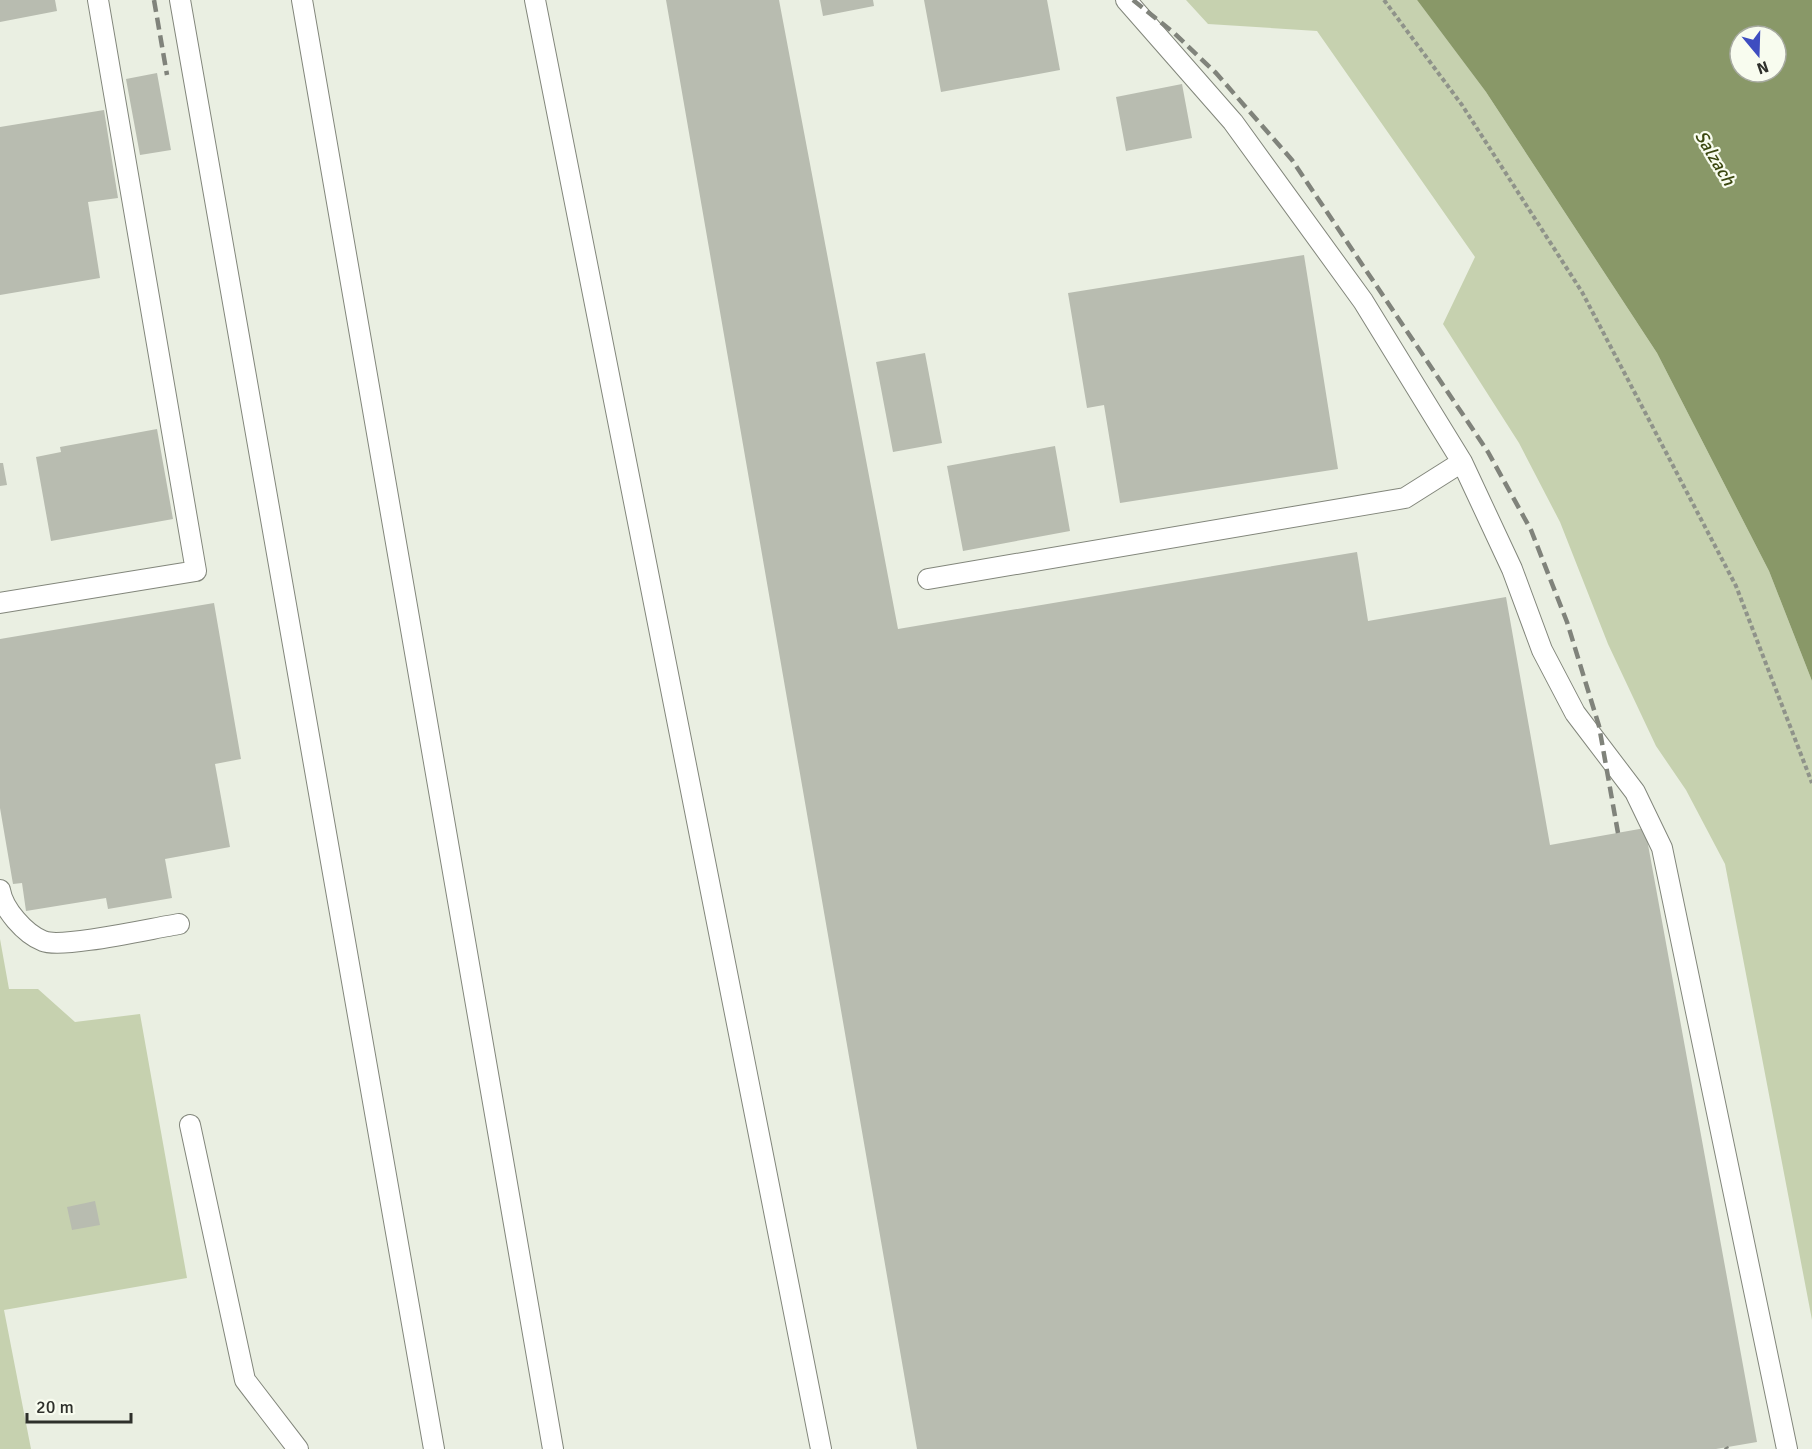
<svg xmlns="http://www.w3.org/2000/svg" width="1812" height="1449" viewBox="0 0 1812 1449" font-family="Signika,sans-serif">
<style>
.green{fill:#c6d1af}
.water{fill:#899868;fill-rule:evenodd}
.building{fill:#b8bcb0}
.lines{fill:none;stroke-linecap:round;stroke-linejoin:round}
.service-casing{stroke:#82867b;stroke-width:22}
.path{stroke:#8f938a;stroke-width:4;stroke-dasharray:4.5 3;stroke-linecap:butt}
.service{stroke:#fff;stroke-width:20}
.rail{stroke:#80837b;stroke-width:4.5;stroke-dasharray:12 6;stroke-linecap:butt}
.labels{text-anchor:middle;dominant-baseline:central;stroke-width:4.5;stroke-linejoin:round;paint-order:stroke}
.water-label{font-size:18px;font-style:italic;fill:#3a470f;stroke:#f8fcef}
</style>
<rect width="100%" height="100%" fill="#eaefe2"/>
<path class="green" d="M 1186,0 L 1417,0 L 1486,92 L 1657,353 L 1769,571 L 1812,681 L 1812,1320 L 1725,864 L 1686,790 L 1656,746 L 1608,644 L 1560,522 L 1519,443 L 1443,324 L 1475,257 L 1317,31 L 1208,24 Z
M 0,939 L 9,989 L 38,989 L 75,1022 L 140,1014 L 187,1278 L 4,1310 L 31,1449 L 0,1449 Z"/>
<path class="water" d="M 1417,0 L 1812,0 L 1812,681 L 1769,571 L 1657,353 L 1486,92 ZM 1740,36 L 1776,36 L 1776,72 L 1740,72 Z"/>
<path class="building" d="M 0,0 L 55,0 L 57,11 L 0,22 Z
M 666,0 L 779,0 L 898,629 L 1357,552 L 1368,621 L 1506,597 L 1550,845 L 1645,828 L 1757,1442 L 1716,1449 L 917,1449 Z
M 820,0 L 873,0 L 874,6 L 823,16 Z
M 924,0 L 1047,0 L 1060,70 L 941,92 Z
M 157,73 L 171,150 L 140,155 L 126,79 Z
M 1182,84 L 1192,138 L 1126,151 L 1116,97 Z
M 104,110 L 118,198 L 88,202 L 100,278 L 0,295 L 0,127 Z
M 1304,255 L 1338,469 L 1120,503 L 1104,405 L 1087,408 L 1068,293 Z
M 925,353 L 942,443 L 893,452 L 876,362 Z
M 157,429 L 173,519 L 51,541 L 36,457 L 61,452 L 60,447 Z
M 1055,446 L 1070,531 L 963,551 L 947,466 Z
M 0,463 L 3,463 L 7,485 L 0,486 Z
M 214,603 L 241,759 L 215,764 L 230,847 L 165,859 L 172,898 L 108,909 L 106,898 L 26,911 L 22,883 L 13,884 L 0,808 L 0,639 Z
M 95,1201 L 100,1225 L 72,1230 L 67,1207 Z"/>
<g class="lines">
<g class="service-casing">
<path id="service" d="M 180,0 L 434,1449
M 302,0 L 553,1449
M 535,0 L 821,1449
M 1126,0 L 1233,122 L 1363,301 L 1462,462 L 1512,569 L 1542,650 L 1575,713 L 1635,792 L 1662,848 L 1787,1449
M 928,579 L 1405,498 L 1462,462
M 0,603 L 196,571 L 98,0
M 0,890 C 3,909 25,934 43,941 C 62,949 153,928 179,924
M 190,1125 L 245,1380 L 298,1449"/>
</g>
<path class="path" d="M 1384,0 L 1462,105 L 1582,292 L 1736,586 L 1812,783"/>
<use href="#service" class="service"/>
<path class="rail" d="M 154,0 L 167,75
M 1133,0 L 1174,33 L 1216,73 L 1292,160 L 1488,452 L 1531,530 L 1567,622 L 1599,726 L 1618,833
M 1726,1447 L 1727,1449"/>
</g>
<g class="labels">
<g class="water-label">
<text transform="translate(1715 158) rotate(59)">Salzach</text>
</g>
</g>
<g transform="translate(1758 54) rotate(161)"><circle r="28" fill="#f8fcef" stroke="#a7aaa1" stroke-width="1.5"/>
<path d="M0-4.5L10 22L0 15L-10 22Z" fill="#3e4dc0"/>
<text y="-9" font-size="16" font-weight="bold" text-anchor="middle" fill="#2e302b">N</text>
</g>
<path d="M27 1413v9h104v-9" fill="none" stroke="#2e302b" stroke-width="3"/>
<text x="36" y="1413" font-size="18" fill="#2e302b" stroke="#f8fcef" stroke-width="4.5" paint-order="stroke">20 m</text>
</svg>
